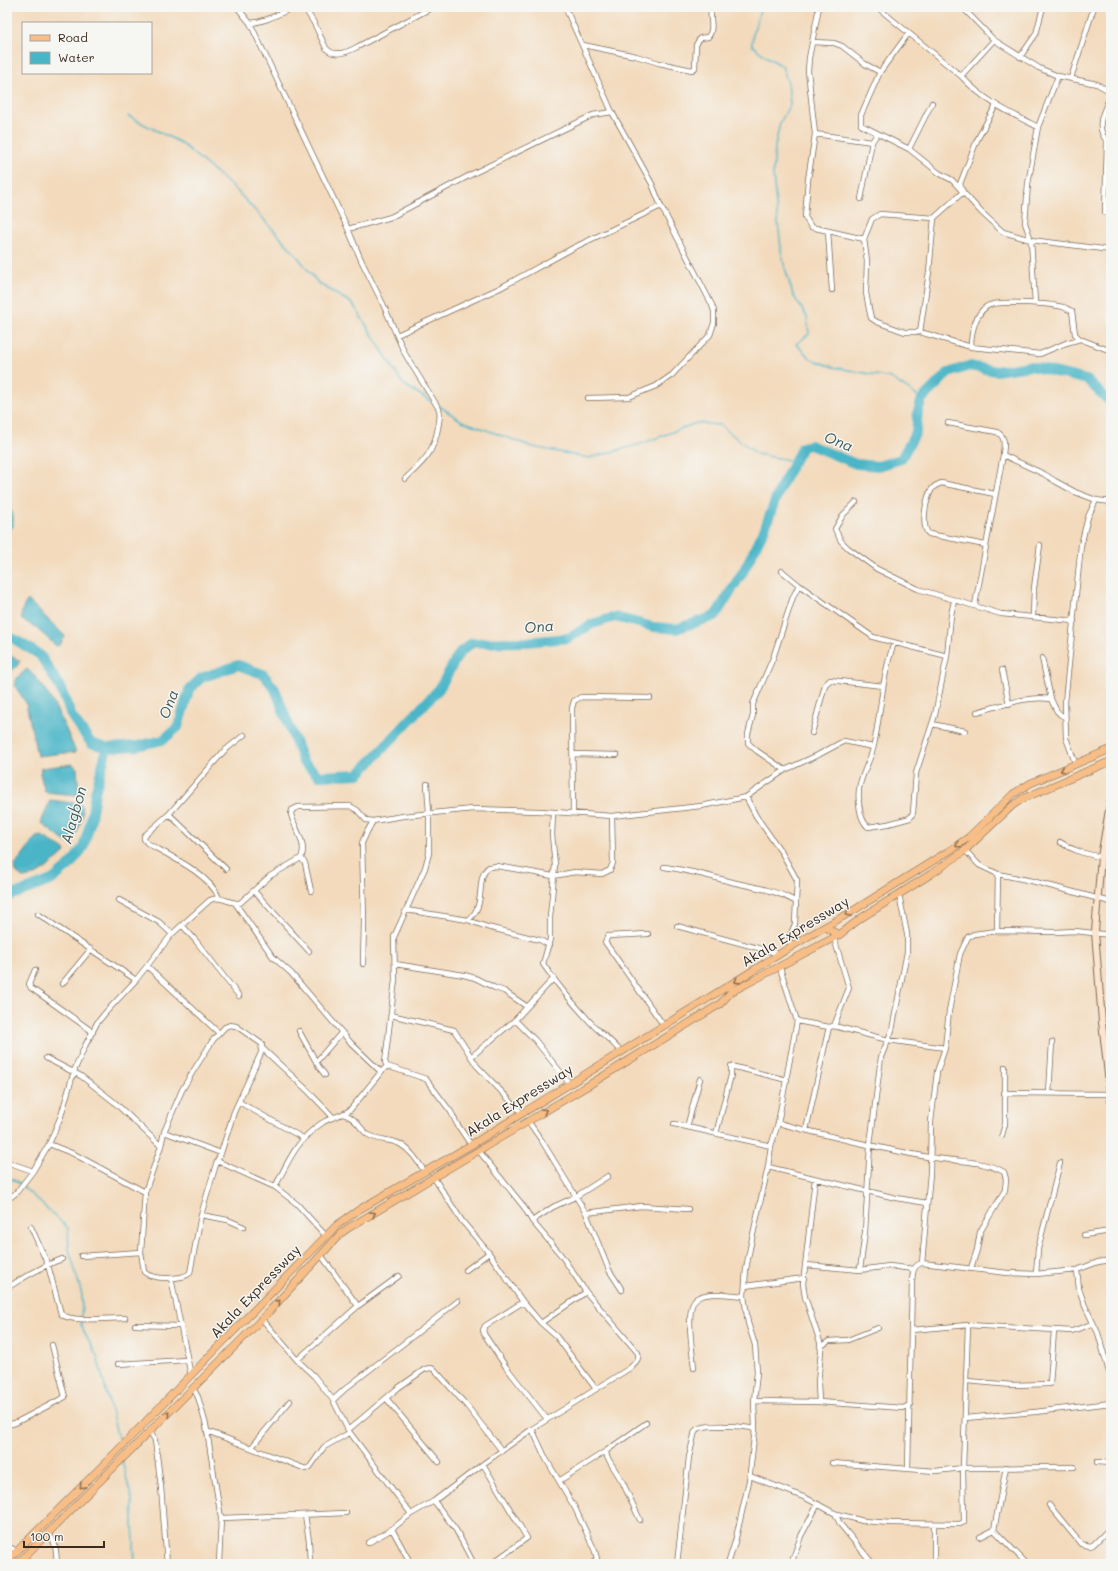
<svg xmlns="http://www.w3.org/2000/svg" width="1118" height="1571" viewBox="0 0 1118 1571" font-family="Mali,sans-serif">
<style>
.water{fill:#4ab5c7;stroke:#427072}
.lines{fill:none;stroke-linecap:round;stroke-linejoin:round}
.stream{stroke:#4ab5c7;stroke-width:1.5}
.river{stroke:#4ab5c7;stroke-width:10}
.street-casing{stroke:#7b6855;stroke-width:6}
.secondary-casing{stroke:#7b6855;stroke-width:8}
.primary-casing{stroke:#7b6855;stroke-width:8}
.street{stroke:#fff;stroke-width:4.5}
.secondary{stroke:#fce5cf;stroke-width:6}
.primary{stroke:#f7be87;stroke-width:7}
.oneway{stroke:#906d4d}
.labels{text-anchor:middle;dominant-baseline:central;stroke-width:3;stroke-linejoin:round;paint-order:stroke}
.street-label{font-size:14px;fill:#3b2a1e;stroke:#f6f6f2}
.water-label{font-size:15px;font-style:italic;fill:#405b59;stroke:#f6f6f2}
</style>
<rect width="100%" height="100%" fill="#f6f6f2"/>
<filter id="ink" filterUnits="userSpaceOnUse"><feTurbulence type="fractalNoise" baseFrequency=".025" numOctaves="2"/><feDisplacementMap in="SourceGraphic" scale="8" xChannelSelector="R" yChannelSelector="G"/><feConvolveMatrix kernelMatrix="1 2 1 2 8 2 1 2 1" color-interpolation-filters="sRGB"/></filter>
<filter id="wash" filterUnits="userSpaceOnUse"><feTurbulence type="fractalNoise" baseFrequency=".012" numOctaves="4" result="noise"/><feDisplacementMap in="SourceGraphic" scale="16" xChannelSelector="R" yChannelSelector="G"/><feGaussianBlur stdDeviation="0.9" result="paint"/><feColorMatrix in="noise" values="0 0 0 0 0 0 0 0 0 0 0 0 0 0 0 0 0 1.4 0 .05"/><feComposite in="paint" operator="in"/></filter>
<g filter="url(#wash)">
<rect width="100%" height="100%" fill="#f3dabc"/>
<path class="water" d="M 7,502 L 13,515 L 13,526 L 7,534 Z
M 28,600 L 65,636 L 60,645 L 56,646 L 35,627 L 22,620 C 20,612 23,606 28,600 Z
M 7,654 L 20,661 L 17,666 L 7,675 Z
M 27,669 C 50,688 64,725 76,752 L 37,756 L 26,703 L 15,686 L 15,680 Z
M 73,764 L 77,768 L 79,793 L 76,795 L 45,792 L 40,774 L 41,768 Z
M 50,800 L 81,804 C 87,815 76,833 72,844 L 63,840 L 41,823 Z
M 42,836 L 64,849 L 65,852 C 52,863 39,878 22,878 L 14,869 L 15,865 L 36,837 Z"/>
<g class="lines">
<path class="stream" d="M 761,7 L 753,33 L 752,45 L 764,55 L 782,66 L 788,83 L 790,104 L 780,123 L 775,146 L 773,175 L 777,213 L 782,257 L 793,295 L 807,317 L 809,334 L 796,344 L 811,359 L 833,367 L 891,378 L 922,399
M 128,116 L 181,143 L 236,190 L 294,252 L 318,283 L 353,304 L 403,384 L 432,402
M 439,406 L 462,421 L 533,447 L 589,458 L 641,444 L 696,423 L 720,425 L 757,454 L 794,461
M 7,1176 L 21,1185 L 68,1228 L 69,1249 L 82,1295 L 81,1326 L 97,1356 L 120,1446
M 122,1461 L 132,1500 L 135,1564"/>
<path class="river" d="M 7,637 L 14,639 L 40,655 L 60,687 L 72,717 L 91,743 L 107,748 L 137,746 L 163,740 L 178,727 L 189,690 L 201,678 L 238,665 L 263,674 L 275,689 L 303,762 L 319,776 L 359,774 L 439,689 L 460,652 L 472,643 L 527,642 L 568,638 L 592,624 L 615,617 L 654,627 L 676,629 L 715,616 L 744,570 L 765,528 L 779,490 L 802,447 L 810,445 L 856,464 L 878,466 L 901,459 L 916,432 L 918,411 L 922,399 L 948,373 L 969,366 L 996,371 L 1030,366 L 1087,380 L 1111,403
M 7,897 L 52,880 L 70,865 L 83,848 L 90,824 L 95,793 L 107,748"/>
</g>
</g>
<g filter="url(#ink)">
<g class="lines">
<g class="street-casing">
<path id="street" d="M 237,7 L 250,23 L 348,229 L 362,262 L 383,304 L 405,354 L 439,409 C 441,416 439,421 438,428 C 433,454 424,461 405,479
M 304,7 L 314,23 L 326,48 C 334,58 348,52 357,47 L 433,7
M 565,7 L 612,112 L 652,184 L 661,206 L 712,305 L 714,311 L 714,323 L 710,335 L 672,375 L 656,386 L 629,397 L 588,398
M 877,7 L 961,76 C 984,101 1008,112 1038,127
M 962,7 L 994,40 L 1039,68 L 1058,76 L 1097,84 L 1111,92
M 250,23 C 266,22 280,13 294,7
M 908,34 L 880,72 L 861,115 L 861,125 L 909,149 L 939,173 L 952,180 L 982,213 L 1003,232 L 1031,240 L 1111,250
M 812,42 L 834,43 L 842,46 L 865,64 L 880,72
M 583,45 L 636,56 L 659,63 L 692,70 L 695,68 L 696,45 L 700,38 L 708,37 C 715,29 709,17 711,7
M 1020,57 L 1036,34 L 1043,7
M 961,76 L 994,40
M 1071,78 L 1094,7
M 1111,95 C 1104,110 1094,127 1107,141 L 1105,213 L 1111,215
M 815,134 L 808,71 L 809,58 L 819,7
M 909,149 L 932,103
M 861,199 L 872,142 L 877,134
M 934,218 L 880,214 L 872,219 L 864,239 L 867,261 L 866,293 L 869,309 L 871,318 L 877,322 L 905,332 L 920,332 L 971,347 C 971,333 975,315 986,307 C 994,299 1051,304 1063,307 C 1066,308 1069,310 1072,311 L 1075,334 L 1080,339 L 1111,351
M 348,229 L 391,217 L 476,172 L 593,115 L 612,112
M 828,231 L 832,290
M 864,239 L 811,227 L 805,217 L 808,180 L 815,134 L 872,142
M 1035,303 L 1031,240 L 1025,223 L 1028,184 L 1038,127 L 1058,76
M 1109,322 L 1111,333
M 920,332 L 929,272 L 934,218 L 963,192 L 960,184 L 977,140 L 996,105
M 397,335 L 500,288 L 575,247 L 661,206
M 971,347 L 1040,354 L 1066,343 L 1080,339
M 1109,350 L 1111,341
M 948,423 L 997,432 C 1006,437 1004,445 1003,455
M 856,502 L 843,515 L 835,529 L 841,541 L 848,548 L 877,569 L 918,589 L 1001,614 L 1074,621
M 985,545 L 929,534 C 920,527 926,492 935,486 C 937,485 939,484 941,483 L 995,494
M 782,571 L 799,585 L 873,637 L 947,656
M 975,605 L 1003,455 L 1044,474 L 1055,481 L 1075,492 L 1096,500 L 1111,502
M 1033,617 L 1034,588 L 1040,545
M 894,643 C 882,676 881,711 874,745 C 871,760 861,774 859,789 C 858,800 859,819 868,827 L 888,824 L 910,818 L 913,813 L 916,773 L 935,715 L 947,656 L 951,615 L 954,601
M 1042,658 L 1051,699
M 1002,670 L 1009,704
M 977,712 C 1001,706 1027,695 1051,699 C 1055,707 1056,714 1065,717
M 932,724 L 965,731
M 812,733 L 825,685 L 830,680 L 883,686
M 573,754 L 617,755
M 1076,765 L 1066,738 L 1065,702 L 1081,545 L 1088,517 L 1096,500
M 785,770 L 757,751 L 748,743 L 748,734 L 753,715 L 753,704 L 773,658 L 793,597 L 799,585
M 746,797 L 756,816 L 782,853 L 797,880 L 795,924 L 790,936 L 789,942 L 792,946
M 553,812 L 552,835 L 555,865 L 550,917 L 550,939 L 543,964 C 558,986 576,1007 594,1026 C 603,1035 613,1042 621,1052
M 573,813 L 572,708 L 574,701 L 581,697 L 650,698
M 169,814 L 226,869
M 1060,842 C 1073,851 1086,854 1101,857
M 1103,846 L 1111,848
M 965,850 L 979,865 L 998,874
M 301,858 L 305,863 L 311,891
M 664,867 C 689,870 712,877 736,883 C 759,888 775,890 795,901
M 254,891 L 309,951
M 219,898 C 210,874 168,855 147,843 L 144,839 L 144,836 L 169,814 L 224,751 L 244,735
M 119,900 L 159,922 L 172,934
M 235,903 L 273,957 L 291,973 L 351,1043 L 381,1072
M 406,910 L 468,920 L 487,927 L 540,940 L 549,945
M 38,914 L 136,980
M 468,920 C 488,905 474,878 489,867 L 497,866 L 553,876 L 575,872 L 602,874 L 610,870 L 613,863 L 612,816
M 182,925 L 196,941 L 239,996
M 677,926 L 780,954
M 997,931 L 998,874 L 1032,881 L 1111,902
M 648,934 L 608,936 L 605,942 L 664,1026
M 1111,935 L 1075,931 L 1055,932 L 997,931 L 974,934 L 968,937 L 960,954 L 949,1011 L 945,1048 L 937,1072 L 931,1122 L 930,1173 L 922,1263 L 1008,1273 L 1036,1274 L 1077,1270 L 1098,1262 L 1111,1260
M 834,938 L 849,988 L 834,1026
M 363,964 L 364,921 L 362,843 L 367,832 L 373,821
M 395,964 L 464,975 L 475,978 L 495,988 L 504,991 L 526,1006
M 147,966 L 219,1033
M 780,968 L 797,1021
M 35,970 L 29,984 L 31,988 L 51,1002 L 93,1032
M 62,984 L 91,949
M 391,1015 L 454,1030 L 477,1066 L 522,1113
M 515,1020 L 535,1040 L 570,1084
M 230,1025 L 236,1026 L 262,1044 L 261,1053 L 234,1112 L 221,1153 L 217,1161 L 201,1215 L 190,1273 C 182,1280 152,1280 144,1272 L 141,1252 L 145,1192 L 161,1146 L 164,1132 L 182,1090 L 192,1073 L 213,1040 L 225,1027 Z
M 299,1031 L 319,1067 L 325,1075
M 262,1048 L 307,1090 L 333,1117
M 471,1057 L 515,1020 L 554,978
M 46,1058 L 81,1076 L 113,1101 L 161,1146
M 316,1062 L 342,1032
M 387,1066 L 426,1079 L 451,1112 L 457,1124 L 471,1145
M 1004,1093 L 1109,1094
M 1049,1093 L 1052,1042
M 239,1102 L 303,1138
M 343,1114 C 355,1117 359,1127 367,1134 C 378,1141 390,1139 400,1144 C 411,1150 418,1162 425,1172
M 528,1121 L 542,1141 L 586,1213 L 609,1270 L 622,1290
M 778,1123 C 828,1136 878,1148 928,1157 C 952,1161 983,1160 1004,1172 L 1006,1179 L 1005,1190 L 980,1232 L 977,1250 L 971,1268
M 674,1124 L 771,1146
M 687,1127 L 700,1079
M 806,1130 L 829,1027
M 164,1132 L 221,1153
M 716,1134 L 731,1075 L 731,1066 L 787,1080
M 1002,1135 L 1005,1124 L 1005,1067
M 49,1144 L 74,1154 L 145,1192
M 217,1161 L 275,1187 L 297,1204 L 326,1236
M 7,1162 L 33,1171
M 768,1167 L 896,1198 L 927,1203
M 434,1178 L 462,1221 L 489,1253 L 523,1302 L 541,1323 L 556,1336 L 596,1389
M 815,1179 L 803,1284 L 805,1297 L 820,1342 L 821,1351 L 818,1383 L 819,1402
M 275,1187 C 288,1162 297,1139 322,1123 C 331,1117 341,1116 350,1110 L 381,1072 L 387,1066 L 385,1062 L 395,980 L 394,937 L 425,868 L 429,853 L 429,813 L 427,784
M 7,1200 L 16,1193 L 33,1171 L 49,1144 L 61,1116 L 74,1071 L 85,1046 L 97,1023 L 106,1012 L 136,980 L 172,934 L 210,900 C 221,895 230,904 240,903 L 270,876 L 301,858 C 308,844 294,828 291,814 L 292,810 L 298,807 L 350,806 L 357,810 L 366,820 L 373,821 L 403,816 L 473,809 L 540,811 L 612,816 L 701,806 L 746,797 L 785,770 L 818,755 L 844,741 L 873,747
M 586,1213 L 641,1206 L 688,1209
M 201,1215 L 228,1220 L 244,1227
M 532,1221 L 553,1207 L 575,1197 L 608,1176
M 31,1227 L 48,1265 L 61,1314 C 71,1323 111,1318 125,1318
M 1084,1235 L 1111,1231
M 321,1255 L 358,1306
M 81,1256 L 141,1252
M 806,1265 L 860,1270 L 889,1266 L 914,1269
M 466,1270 L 489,1253
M 860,1270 L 865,1232 L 870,1145 L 881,1057 L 892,1030 L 907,952 L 907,934 L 899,894
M 1077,1270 L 1079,1289 L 1085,1306 L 1098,1333 L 1111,1379
M 1036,1274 L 1038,1249 L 1060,1163
M 171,1278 L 191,1376
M 745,1286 L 804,1278
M 7,1288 C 24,1277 43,1266 62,1259
M 523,1302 L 485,1326 L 483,1330 L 484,1334 L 506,1367 L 547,1419
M 262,1319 L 297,1360 L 314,1376 L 333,1400 L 348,1430 L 411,1514 L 392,1529 L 368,1543
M 541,1323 L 586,1292
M 135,1325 L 180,1326
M 911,1330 L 968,1325 L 1072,1331 L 1092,1324
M 820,1347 L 829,1341 L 848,1340 L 878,1328
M 297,1360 L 358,1306 L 399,1276
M 118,1364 L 187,1360
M 694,1368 C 693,1354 684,1306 697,1298 C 709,1291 731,1295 744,1296
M 967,1381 L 1012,1385 L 1050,1384 L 1054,1331
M 193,1388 L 198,1397 L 206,1425 L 221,1518 L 219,1564
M 386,1398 L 439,1462
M 333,1400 L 345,1389 L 458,1301
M 754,1401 L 819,1402 L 903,1408 L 910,1405
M 965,1418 L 1035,1412 L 1111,1403
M 7,1425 L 15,1423 L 65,1397 L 52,1345
M 532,1429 L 546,1459 L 575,1508 L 595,1551 L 597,1559 L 591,1564
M 348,1430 L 398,1388 L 425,1369 L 431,1368 L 435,1370 L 467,1406 L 502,1451
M 207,1431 L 306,1469 L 310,1467 L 324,1447 L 349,1433
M 150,1432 L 155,1440 L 161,1487 L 167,1564
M 251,1448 L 290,1401
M 606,1451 L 607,1457 L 623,1483 L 640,1520
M 1097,1462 L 1111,1463
M 832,1463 L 935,1471 L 963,1468 L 1074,1467
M 483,1464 L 527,1538 L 491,1564
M 908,1469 L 912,1282 C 913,1273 912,1266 922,1263
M 750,1476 L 806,1498 L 834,1513 L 863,1521 L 891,1523 L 960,1524 L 964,1522 L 963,1468 L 968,1325
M 559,1481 L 606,1451 L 646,1423
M 434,1501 L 456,1530 L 474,1564
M 1049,1505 L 1081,1544 L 1090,1546 L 1093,1545 L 1111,1527
M 835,1513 L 840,1524 L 873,1564
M 411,1514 L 434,1501 L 483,1464 L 532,1429 L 630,1368 C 634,1363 640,1360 638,1353 L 586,1292 L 561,1255 L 532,1221 L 524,1207 L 479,1151
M 305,1515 L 309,1541 L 310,1564
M 221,1518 L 346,1513
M 392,1529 L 411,1564
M 994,1530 L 1006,1467
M 994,1530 L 1027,1564
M 47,1533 C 57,1540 56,1554 57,1564
M 980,1537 L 994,1530
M 7,1546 L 17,1551
M 677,1564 L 689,1457 L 695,1431 C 702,1423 744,1426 755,1429
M 728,1564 L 735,1542 L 749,1481 L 755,1429 L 754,1401 L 757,1372 L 755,1345 L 748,1323 L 744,1296 L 746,1269 L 750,1248 L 768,1167 L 771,1146 L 778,1123 L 797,1021 L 829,1027 L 834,1026 L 888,1040 L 945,1048
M 791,1564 L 801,1536 L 818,1504
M 934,1564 L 934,1524"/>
</g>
<g class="secondary-casing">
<path id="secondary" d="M 1111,798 L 1101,857 L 1095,932 L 1102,1022 L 1111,1101"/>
</g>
<g class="primary-casing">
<path id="primary" d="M 825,927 L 839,935
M 7,1561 L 120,1448 L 337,1225 L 360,1209 L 471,1145 L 807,937 L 851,912 L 952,849 L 969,837 L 1013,794 L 1031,783 L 1111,749
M 17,1564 L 262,1319 L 321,1255 L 340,1234 L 350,1227 L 589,1085 L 720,1004 L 731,992 L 839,935 L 861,918 L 931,874 L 963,852 L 1012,806 L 1022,799 L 1111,761"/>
</g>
<use href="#street" class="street"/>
<use href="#secondary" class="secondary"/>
<use href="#primary" class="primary"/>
</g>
<defs><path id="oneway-chevron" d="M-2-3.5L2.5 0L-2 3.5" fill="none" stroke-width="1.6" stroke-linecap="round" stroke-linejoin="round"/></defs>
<g class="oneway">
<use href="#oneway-chevron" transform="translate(1063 770) rotate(157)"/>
<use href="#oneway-chevron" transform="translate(958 845) rotate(145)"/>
<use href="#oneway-chevron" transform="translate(848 914) rotate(150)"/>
<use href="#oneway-chevron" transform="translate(737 981) rotate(148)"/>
<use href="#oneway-chevron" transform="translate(544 1111) rotate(-31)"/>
<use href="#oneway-chevron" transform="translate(373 1214) rotate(-30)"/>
<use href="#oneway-chevron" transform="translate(278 1302) rotate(-48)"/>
<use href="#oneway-chevron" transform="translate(167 1414) rotate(-46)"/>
<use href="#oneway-chevron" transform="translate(82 1486) rotate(135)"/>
</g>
</g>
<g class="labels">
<g class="street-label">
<text transform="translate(795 931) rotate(-31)">Akala Expressway</text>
<text transform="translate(519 1100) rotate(-32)">Akala Expressway</text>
<text transform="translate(255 1291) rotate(-46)">Akala Expressway</text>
</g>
<g class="water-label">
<text transform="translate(839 441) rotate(22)">Ona</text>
<text transform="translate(539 626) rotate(-5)">Ona</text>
<text transform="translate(168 704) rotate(-70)">Ona</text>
<text transform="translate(73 815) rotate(-74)">Alagbon</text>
</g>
</g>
<rect width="1118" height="1571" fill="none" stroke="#f6f6f2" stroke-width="24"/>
<rect x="22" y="22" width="130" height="52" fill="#f6f6f2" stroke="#aba49d"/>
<rect x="30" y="35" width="20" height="6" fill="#f7be87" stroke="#aba49d"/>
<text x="58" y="42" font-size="12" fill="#3b2a1e">Road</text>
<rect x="30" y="52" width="20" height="12" fill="#4ab5c7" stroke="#aba49d"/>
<text x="58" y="62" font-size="12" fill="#3b2a1e">Water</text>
<path d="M24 1541v6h80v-6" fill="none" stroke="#3b2a1e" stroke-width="2"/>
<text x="30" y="1541" font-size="12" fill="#3b2a1e" stroke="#f6f6f2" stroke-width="3" paint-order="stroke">100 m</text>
</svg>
